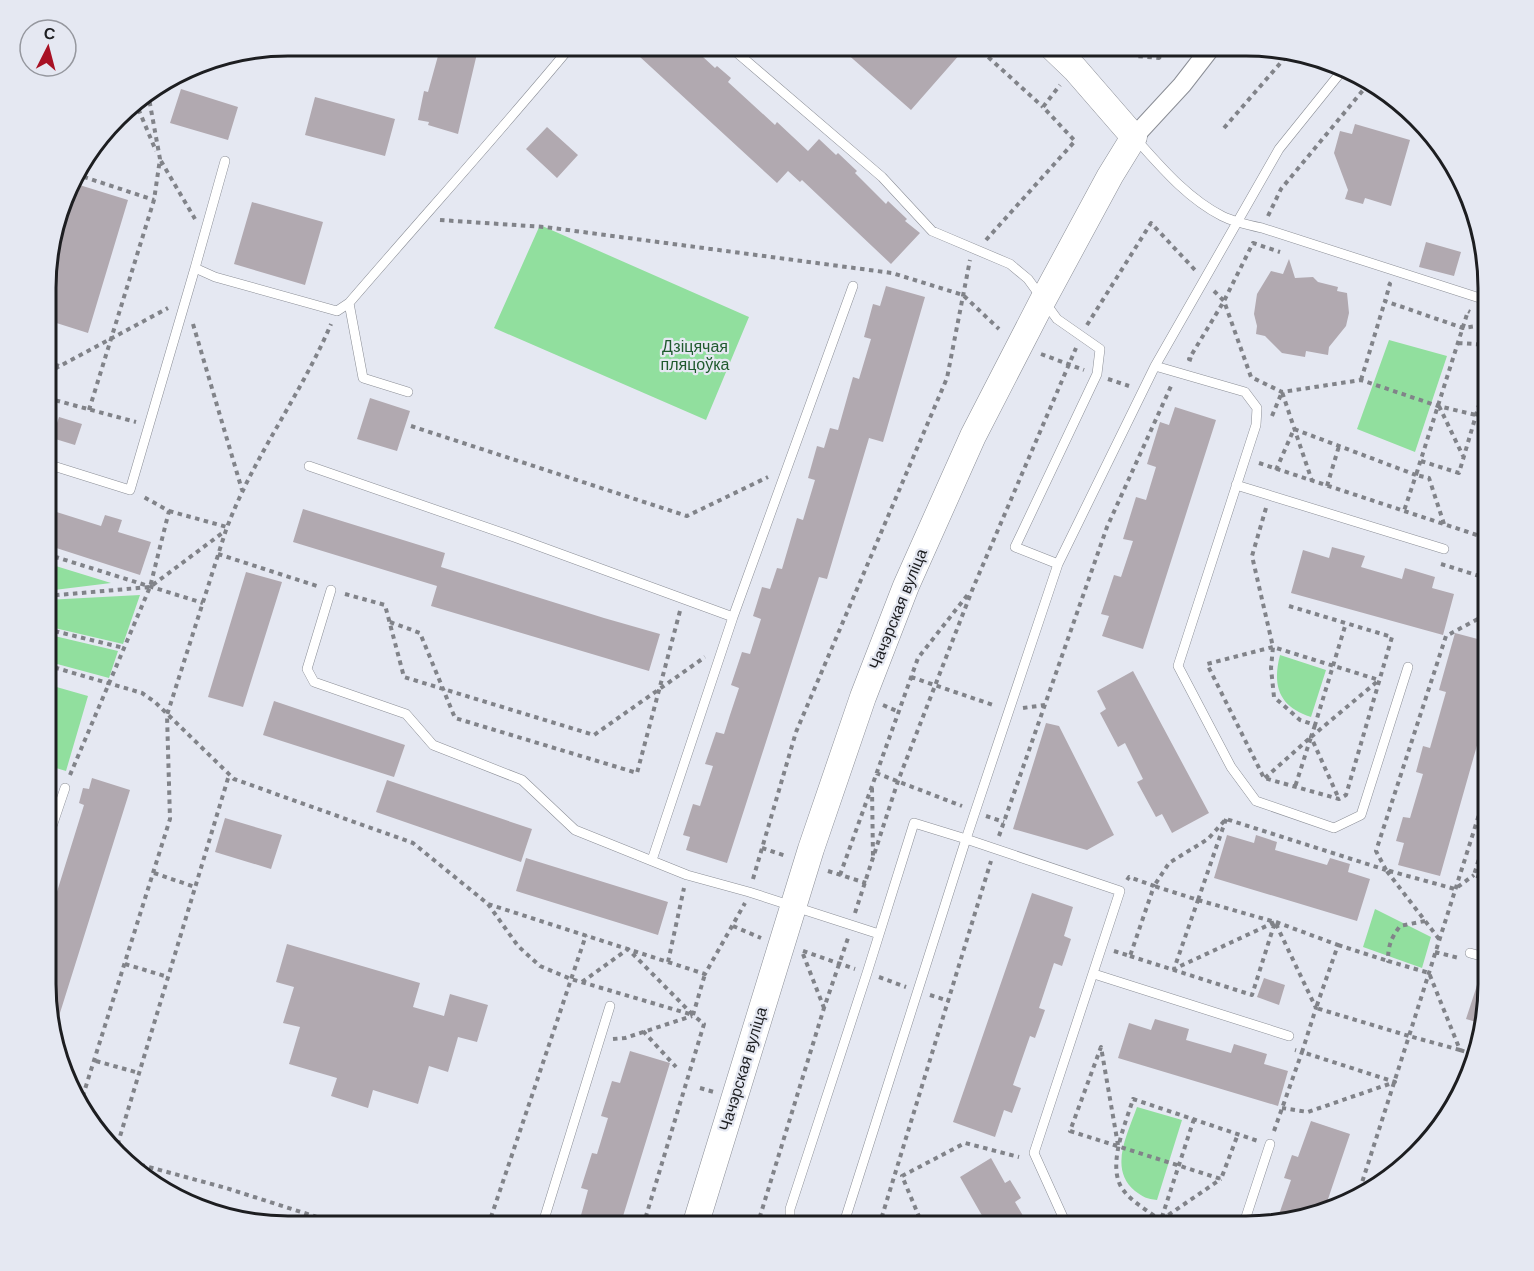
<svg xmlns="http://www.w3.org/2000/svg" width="1534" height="1271" viewBox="0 0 1534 1271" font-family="Helvetica,sans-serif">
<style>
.green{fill:#91df9e}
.building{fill:#b1a9b0}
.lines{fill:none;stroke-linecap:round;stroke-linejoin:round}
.service-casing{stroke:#8b8e96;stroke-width:10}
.minor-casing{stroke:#8b8e96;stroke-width:20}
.secondary-casing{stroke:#8b8e96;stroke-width:27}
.path{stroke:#818389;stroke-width:4;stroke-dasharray:4.5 4.5;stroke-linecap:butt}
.service{stroke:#fff;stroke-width:9}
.minor{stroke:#fff;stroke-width:18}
.secondary{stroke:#fff;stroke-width:26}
.labels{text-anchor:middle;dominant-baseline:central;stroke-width:4.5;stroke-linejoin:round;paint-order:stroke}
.park-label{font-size:16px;fill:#1f5a2e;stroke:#e5e8f2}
.street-label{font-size:16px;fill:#1d1e21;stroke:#e5e8f2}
.rim{fill:none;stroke:#1d1e21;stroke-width:3}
</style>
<rect width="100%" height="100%" fill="#e5e8f2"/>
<path class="green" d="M 540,225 L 749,317 L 706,420 L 494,328 Z
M 1389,340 L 1447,356 L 1415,452 L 1357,429 Z
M 46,563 L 111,583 L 46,591 Z
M 140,595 L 123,644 L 46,626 L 46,600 Z
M 46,634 L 118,651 L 109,678 L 46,661 Z
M 1280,655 L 1326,670 L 1311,717 C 1279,707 1272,686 1280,655 Z
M 46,684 L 88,696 L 66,771 L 46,765 Z
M 1375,909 L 1431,937 L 1422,968 L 1363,947 Z
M 1137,1107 L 1182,1120 L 1157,1200 C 1147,1199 1143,1197 1135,1191 C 1108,1169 1128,1133 1137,1107 Z"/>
<path class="building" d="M 441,45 L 479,45 L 458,134 L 428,125 L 429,122 L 418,120 L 424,91 L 428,92 Z
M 627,45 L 690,45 L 715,68 L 717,66 L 731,78 L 728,82 L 775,125 L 777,122 L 808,151 L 819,139 L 836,155 L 838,153 L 857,171 L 855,173 L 886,204 L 888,201 L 907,219 L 905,221 L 920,233 L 891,264 L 802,180 L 800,182 L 788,171 L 777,183 Z
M 837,45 L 968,45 L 911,110 Z
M 181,89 L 238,107 L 228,140 L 170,123 Z
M 315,97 L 395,119 L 385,156 L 305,135 Z
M 1355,124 L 1410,140 L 1391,206 L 1365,198 L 1363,204 L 1345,199 L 1348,190 L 1334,153 L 1340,131 L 1352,134 Z
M 547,127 L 578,155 L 557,178 L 526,149 Z
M 73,183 L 128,200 L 88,333 L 47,320 L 47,256 L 58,224 L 61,224 Z
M 252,202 L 323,222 L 305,285 L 234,264 Z
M 1426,242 L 1461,252 L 1454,276 L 1419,267 Z
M 1289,259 L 1295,278 L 1313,277 L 1318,282 L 1338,287 L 1337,291 L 1347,293 L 1349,313 L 1346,326 L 1329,347 L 1328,355 L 1306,351 L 1305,357 L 1282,353 L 1265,336 L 1256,334 L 1257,326 L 1254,314 L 1257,294 L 1271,271 L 1283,274 Z
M 886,286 L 925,297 L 883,442 L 869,438 L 827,579 L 819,577 L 727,863 L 686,850 L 690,837 L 683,835 L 693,804 L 700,806 L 713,766 L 705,764 L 716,732 L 724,734 L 730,715 L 739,688 L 731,685 L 742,652 L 750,654 L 761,619 L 753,616 L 762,587 L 770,589 L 777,568 L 782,569 L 797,518 L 803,520 L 815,480 L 808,478 L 817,446 L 824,448 L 830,428 L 838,430 L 853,377 L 859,379 L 871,339 L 864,337 L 873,304 L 880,306 Z
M 370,398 L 410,411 L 397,451 L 357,439 Z
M 1175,407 L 1216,420 L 1143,649 L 1102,636 L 1109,616 L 1101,614 L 1114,575 L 1121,577 L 1133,541 L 1123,539 L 1136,497 L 1146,500 L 1156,467 L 1147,464 L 1160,422 L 1169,425 Z
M 59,417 L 82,424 L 75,445 L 52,438 Z
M 47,509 L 101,526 L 105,515 L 122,520 L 118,532 L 151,542 L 140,575 L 47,545 Z
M 303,509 L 445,553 L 441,567 L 604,618 L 660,634 L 649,671 L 431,606 L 437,586 L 293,542 Z
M 1332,547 L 1365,556 L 1361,567 L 1402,579 L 1405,568 L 1435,577 L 1432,588 L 1454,594 L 1443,635 L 1291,593 L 1303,550 L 1329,558 Z
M 246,572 L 282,582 L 243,707 L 208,697 Z
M 1455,633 L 1489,642 L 1489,703 L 1440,876 L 1398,865 L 1404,843 L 1396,841 L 1403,817 L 1410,818 L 1423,774 L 1416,772 L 1423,746 L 1430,748 L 1446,692 L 1439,690 Z
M 1133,671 L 1209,813 L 1172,833 L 1162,814 L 1156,817 L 1137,782 L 1143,779 L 1125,743 L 1118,747 L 1100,713 L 1106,709 L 1097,691 Z
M 274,701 L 405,745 L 394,777 L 263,735 Z
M 1046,723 L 1059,726 L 1114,835 L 1087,850 L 1013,829 Z
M 92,778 L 130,790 L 54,1032 L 46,1000 L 46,927 L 84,805 L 79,803 L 83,788 L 89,789 Z
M 387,780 L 532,829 L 521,862 L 376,812 Z
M 225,818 L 282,835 L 271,869 L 215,852 Z
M 1227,835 L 1254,843 L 1256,835 L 1277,842 L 1275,850 L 1327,865 L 1330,858 L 1350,864 L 1348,872 L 1370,879 L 1357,921 L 1214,878 Z
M 526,858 L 668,902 L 658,935 L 516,891 Z
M 1032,893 L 1073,907 L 1064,936 L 1071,939 L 1062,966 L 1054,963 L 1039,1008 L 1045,1010 L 1035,1038 L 1030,1036 L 1013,1085 L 1021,1088 L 1012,1113 L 1004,1110 L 995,1137 L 953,1122 Z
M 287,944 L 420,983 L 413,1007 L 444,1016 L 450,994 L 488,1005 L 477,1042 L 458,1037 L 448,1072 L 429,1066 L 418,1104 L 373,1090 L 368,1108 L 331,1096 L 337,1078 L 289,1064 L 300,1027 L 283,1023 L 294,987 L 276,982 Z
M 1484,964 L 1488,965 L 1488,1000 L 1483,1024 L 1466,1019 Z
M 1264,978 L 1285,985 L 1279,1005 L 1257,997 Z
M 1155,1019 L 1189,1029 L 1186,1040 L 1231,1053 L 1234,1044 L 1267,1054 L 1264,1064 L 1288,1071 L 1278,1106 L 1118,1058 L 1129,1023 L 1151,1030 Z
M 630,1051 L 670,1063 L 620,1226 L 578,1226 L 588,1190 L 581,1188 L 592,1153 L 597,1154 L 608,1118 L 601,1116 L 612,1081 L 620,1083 Z
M 1311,1121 L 1350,1134 L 1324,1211 L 1277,1220 L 1291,1180 L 1284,1178 L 1292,1155 L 1298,1157 Z
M 991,1158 L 1005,1183 L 1010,1180 L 1021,1198 L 1015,1202 L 1029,1226 L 988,1226 L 960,1177 Z"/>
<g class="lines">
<g class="service-casing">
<path id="service" d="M 728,45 L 882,177 L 932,231 L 1010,264 L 1028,279 L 1057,319 L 1100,349 L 1097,374 L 1015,547 L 1058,564
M 1345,67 L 1279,149 L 1155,366 L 1245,392 L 1257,408 L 1256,425 L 1178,666 L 1231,767 L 1256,801 L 1334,828 L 1361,815 L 1408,667
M 1135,138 C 1161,167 1187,198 1222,216 C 1234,222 1248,225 1262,228 L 1489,301
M 225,161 L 195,268 L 215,277 L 337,311 L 349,303
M 408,392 L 363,378 L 349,303 C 423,217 499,133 572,45
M 47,464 L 130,490 L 195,268
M 309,466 L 514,537 L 733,617
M 1236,485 L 1444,549
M 331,590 L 307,669 L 314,682 L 406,714 L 433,745 L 522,780 L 575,830 L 687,875 L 749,892 L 879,934
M 46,844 L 65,788
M 652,860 L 733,617 L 853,286
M 1470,953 L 1488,958
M 1094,974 L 1289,1036
M 542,1226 L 610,1006
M 791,1226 L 790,1224 L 790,1209 L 867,973 L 914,823 L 966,839 L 843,1226
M 1067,1226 L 1034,1153 L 1120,891 L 966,839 L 1058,564 L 1155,366
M 1243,1226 L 1270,1144"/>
</g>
<g class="minor-casing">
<path id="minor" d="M 1134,137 L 1182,85 L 1213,45"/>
</g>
<g class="secondary-casing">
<path id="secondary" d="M 695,1226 L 811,849 L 863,697 L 906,586 L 973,436 L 1043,300 L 1110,176 L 1134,137 L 1075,69 L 1050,45"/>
</g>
<path class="path" d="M 975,45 L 1043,107
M 1125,45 L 1136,56 L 1159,58 L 1170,45
M 135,101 L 156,151
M 1224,128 L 1290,52
M 161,161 L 195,219
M 75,174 L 154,200
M 1268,216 L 1281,189 L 1369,83
M 440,220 L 545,227 L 892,273 L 963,295 L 999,329
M 986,240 L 1075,141 L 1043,107 L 1060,85
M 1388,283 L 1390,284 L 1385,301 L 1463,328 L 1489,324
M 1214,291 L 1224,301 L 1251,377 L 1282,392 L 1361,380 L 1438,406 L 1476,415
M 193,324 L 242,490
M 1087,325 L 1151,223 L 1195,270
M 1458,343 L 1489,345
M 1041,354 L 1084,370
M 1192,360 L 1189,359 L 1224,301 L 1253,243 L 1280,252
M 47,362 L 59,366
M 47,373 L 168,308
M 1108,379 L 1129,386
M 1361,380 L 1385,301
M 47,398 L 136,422
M 1439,406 L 1463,456
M 89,410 L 154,200 L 160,159 L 148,93
M 1272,416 L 1282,392 L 1312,481
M 411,426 L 687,516 L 768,477
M 1421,461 L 1459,473 L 1489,371
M 1259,463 L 1489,539
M 1276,470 L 1294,429 L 1416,475 L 1404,511
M 1327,486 L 1339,446
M 1266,508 L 1252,556 L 1273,647 L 1271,668 L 1274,697 L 1300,720 L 1315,725 L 1346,623
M 169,511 L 227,527
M 1444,524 L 1429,478 L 1416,475 L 1468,311 L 1470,312
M 46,554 L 203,603
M 218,554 L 317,586
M 1441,564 L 1489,579
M 345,594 L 385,605 L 404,677 L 594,735 L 705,657
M 46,596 L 150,587 L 225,531
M 1289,606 L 1392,637 L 1346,795 L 1339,799 L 1264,778 L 1207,664 L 1273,647 L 1379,680
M 390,622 L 420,633 L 455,718 L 637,773 L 680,611
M 46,629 L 124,648
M 46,665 L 142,693 L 155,702 L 234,779 L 413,843 L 488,904 L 705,974 L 745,903
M 911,677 L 996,706
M 883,705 L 899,712
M 1023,708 L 1045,705
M 1315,725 L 1311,737 L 1339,799
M 1311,737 L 1379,680
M 876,773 L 962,806
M 70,775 L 150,587 L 169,511 L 142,496
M 1265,778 L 1311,737 L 1295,787
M 872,788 L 873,858
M 986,816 L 1004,822
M 1226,819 L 1198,900 L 1154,886 L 1169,863 L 1208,839 L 1226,819 L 1386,870
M 999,836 L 1107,527 L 1172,384
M 762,848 L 786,856
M 1386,870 L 1376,851 L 1446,636 L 1489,613
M 828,871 L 866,883
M 154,873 L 195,887
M 840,875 L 918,658 L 969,593
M 753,879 L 796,732 L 947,378 L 970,260
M 1489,880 L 1474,875 L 1489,826
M 1198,900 L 1275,922 L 1174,969 Z
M 488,904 L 518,946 L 540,966 L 571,979 L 693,1015
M 855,913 L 898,781 L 973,588 L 1076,348
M 1425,921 L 1400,926 C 1391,938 1388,946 1388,961 L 1429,973 L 1460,1050 L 1476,1055
M 1276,922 L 1338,945 L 1316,1008 L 1409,1036 L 1358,1195
M 733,926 L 761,938
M 1439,939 L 1386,870 L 1455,889 L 1474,875
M 1338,945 L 1388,961
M 803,951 L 855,969
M 1114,951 L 1130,956 L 1154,886 L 1129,877 L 1127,880
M 1435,952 L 1459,958
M 803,954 L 824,1008
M 1130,956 L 1252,995 L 1275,922 L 1316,1008 L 1302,1052 L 1395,1082 L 1308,1112 L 1282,1108
M 668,962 L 684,888
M 125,964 L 168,977
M 879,977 L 906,987
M 582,982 L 628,949 L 693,1015
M 930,995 L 949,1001
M 643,1031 L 676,1067
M 613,1039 L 625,1038 L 692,1016
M 1460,1050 L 1409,1036 L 1489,783
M 96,1061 L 139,1073
M 700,1088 L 714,1092
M 80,1105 L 170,819 L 167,715 L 226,530 C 253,457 301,395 331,324
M 1274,1131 L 1302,1052 L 1295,1050
M 1118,1145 L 1101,1047 L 1070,1131 L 1221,1179 L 1238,1134
M 115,1153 L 229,775
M 123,1160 L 226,1188 L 345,1226
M 1161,1220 L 1221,1179
M 488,1226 L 586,935
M 643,1226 L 704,1024 L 693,1015 L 705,974
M 757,1226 L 824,1008 L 848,938
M 879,1226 L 991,861
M 923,1226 L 902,1176 L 965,1143 L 1019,1157
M 1153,1226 L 1161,1221 C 1149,1211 1133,1203 1124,1191 C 1105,1168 1126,1123 1133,1099 L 1258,1141
M 1159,1226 L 1194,1119"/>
<use href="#service" class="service"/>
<use href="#minor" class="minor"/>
<use href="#secondary" class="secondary"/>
</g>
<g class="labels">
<g class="park-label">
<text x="695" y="346">Дзіцячая<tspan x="695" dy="18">пляцоўка</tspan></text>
</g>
<g class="street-label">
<text transform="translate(898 609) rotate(-68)">Чачэрская вуліца</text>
<text transform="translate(743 1069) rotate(-73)">Чачэрская вуліца</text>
</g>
</g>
<path d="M0 0H1534V1271H0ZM288 56H1246A232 232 0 0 1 1478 288V984A232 232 0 0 1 1246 1216H288A232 232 0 0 1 56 984V288A232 232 0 0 1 288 56Z" fill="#e5e8f2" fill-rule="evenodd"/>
<path class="rim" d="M288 56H1246A232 232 0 0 1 1478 288V984A232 232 0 0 1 1246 1216H288A232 232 0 0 1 56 984V288A232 232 0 0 1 288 56Z"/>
<g transform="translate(48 48) rotate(6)"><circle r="28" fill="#e5e8f2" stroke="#95979e" stroke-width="1.5"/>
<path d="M0-4.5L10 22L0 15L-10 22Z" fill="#a81124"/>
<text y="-9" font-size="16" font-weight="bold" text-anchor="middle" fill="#1d1e21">С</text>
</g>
</svg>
